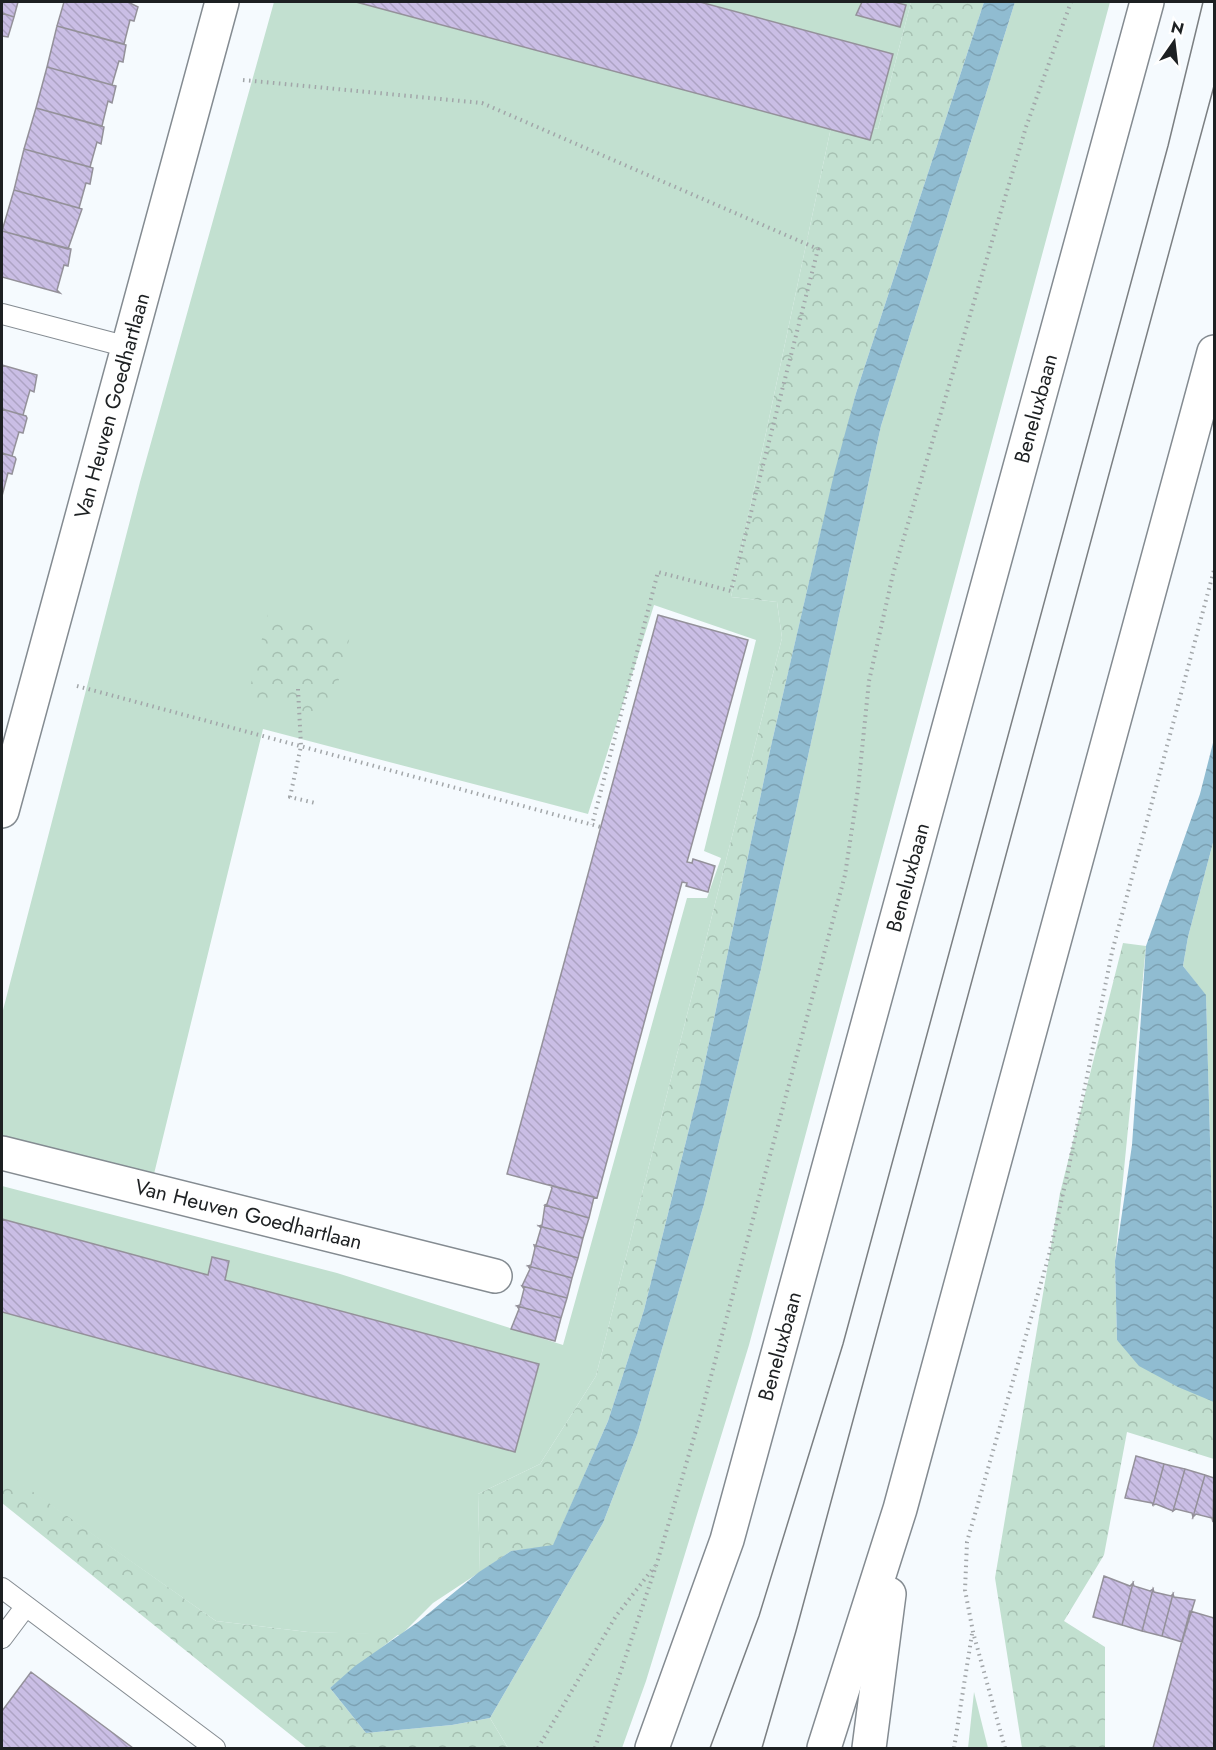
<svg xmlns="http://www.w3.org/2000/svg" width="1216" height="1750" viewBox="0 0 1216 1750" font-family="Jost,sans-serif">
<style>
.green{fill:#c2e0d0}
.forest{fill:url(#forest-crowns)}
.water{fill:url(#water-waves)}
.building{fill:url(#building-back-hatch);stroke:#94919a;stroke-width:1.5}
.lines{fill:none;stroke-linecap:round;stroke-linejoin:round}
.lane-casing{stroke:#848b91;stroke-width:22}
.street-casing{stroke:#848b91;stroke-width:36}
.secondary-casing{stroke:#848b91;stroke-width:36}
.path{stroke:#a2a6a9;stroke-width:4;stroke-dasharray:1.5 4.5;stroke-linecap:butt}
.lane{stroke:#fff;stroke-width:20}
.street{stroke:#fff;stroke-width:33}
.secondary{stroke:#fff;stroke-width:33}
.tram{stroke:#7b7f82;stroke-width:1.5}
.labels{text-anchor:middle;dominant-baseline:central;stroke-width:6;stroke-linejoin:round;paint-order:stroke}
.street-label{font-size:21px;fill:#1d2022;stroke:#fff}
</style>
<defs>
<pattern id="forest-crowns" width="20" height="18" patternUnits="userSpaceOnUse" patternTransform="scale(1.5)"><rect width="20" height="18" fill="#c2e0d0"/><path d="M2 6a3 3 0 1 1 6 0M12 15a3 3 0 1 1 6 0" fill="none" stroke="#a6c0b2"/></pattern>
<pattern id="water-waves" width="16" height="10" patternUnits="userSpaceOnUse" patternTransform="scale(1.5)"><rect width="16" height="10" fill="#90bcd1"/><path d="M0 5q4-4 8 0t8 0" fill="none" stroke="#7ca1b3"/></pattern>
<pattern id="building-back-hatch" width="6" height="6" patternUnits="userSpaceOnUse" patternTransform="scale(1.5)"><rect width="6" height="6" fill="#cabee5"/><path d="M-1 5l2 2M0 0l6 6M5-1l2 2" fill="none" stroke="#ada3c4"/></pattern>
</defs>
<rect width="100%" height="100%" fill="#f5fafe"/>
<path class="green" d="M 274,2 L 911,2 L 878,129 L 833,118 L 731,597 L 777,602 L 782,638 L 596,1376 L 540,1464 L 478,1494 L 480,1572 L 433,1603 L 401,1635 L 308,1632 L 216,1621 L 2,1471 L 2,1186 L 337,1273 L 563,1345 L 687,898 L 707,898 L 721,858 L 704,851 L 756,640 L 654,605 L 588,814 L 263,729 L 153,1178 L 2,1144 L 2,1014 L 140,482 Z
M 1015,2 L 1110,2 L 749,1345 L 646,1681 L 622,1748 L 508,1748 L 490,1718 L 603,1523 L 637,1435 L 704,1204 L 761,969 L 881,426 Z
M 1214,839 L 1214,1282 L 1206,996 L 1183,966 L 1188,937 Z
M 974,1692 L 988,1748 L 968,1748 Z"/>
<path class="forest" d="M 911,2 L 984,2 L 856,393 L 820,535 L 771,746 L 701,1081 L 644,1310 L 608,1421 L 553,1546 L 511,1551 L 480,1572 L 478,1494 L 540,1464 L 596,1376 L 782,638 L 777,602 L 731,597 L 833,118 L 878,129 Z
M 268,614 L 350,636 L 329,718 L 248,696 Z
M 1123,943 L 1146,946 L 1115,1261 L 1117,1340 L 1214,1398 L 1214,1459 L 1127,1432 L 1104,1555 L 1064,1621 L 1105,1647 L 1105,1748 L 1022,1748 L 995,1578 L 1060,1193 Z
M 2,1470 L 216,1621 L 308,1632 L 399,1634 L 330,1688 L 366,1733 L 452,1725 L 490,1718 L 508,1748 L 307,1748 L 2,1503 Z"/>
<path class="water" d="M 984,2 L 1015,2 L 881,426 L 761,969 L 704,1204 L 637,1435 L 603,1523 L 490,1718 L 452,1725 L 366,1733 L 330,1688 L 355,1666 L 418,1622 L 479,1572 L 511,1551 L 553,1545 L 608,1421 L 644,1310 L 701,1081 L 771,746 L 834,474 L 856,393 Z
M 1214,739 L 1214,839 L 1188,937 L 1183,966 L 1206,995 L 1214,1282 L 1214,1402 L 1178,1387 L 1139,1366 L 1117,1340 L 1115,1261 L 1132,1145 L 1146,946 L 1200,794 Z"/>
<path class="building" d="M 2,2 L 18,2 L 14,17 L 2,13 Z
M 64,2 L 128,2 L 138,7 L 134,21 L 130,20 L 124,44 L 57,26 Z
M 356,2 L 700,2 L 893,54 L 870,140 Z
M 862,2 L 894,2 L 906,5 L 900,27 L 856,15 Z
M 2,13 L 14,17 L 8,37 L 2,36 Z
M 57,26 L 126,45 L 123,62 L 119,61 L 112,85 L 47,67 Z
M 47,67 L 116,86 L 112,103 L 108,101 L 102,126 L 36,108 Z
M 36,108 L 104,127 L 101,144 L 97,142 L 90,167 L 24,149 Z
M 24,149 L 93,168 L 90,184 L 86,183 L 79,208 L 14,190 Z
M 14,190 L 82,209 L 68,249 L 2,231 Z
M 2,231 L 71,249 L 68,266 L 64,265 L 57,290 L 60,293 L 2,277 Z
M 2,365 L 37,375 L 34,392 L 30,390 L 23,415 L 2,409 Z
M 2,409 L 26,416 L 27,418 L 23,433 L 19,432 L 12,456 L 2,453 Z
M 2,453 L 15,457 L 16,459 L 12,474 L 8,473 L 2,496 Z
M 658,615 L 748,640 L 687,862 L 692,863 L 693,859 L 715,866 L 708,892 L 686,886 L 687,883 L 682,882 L 597,1198 L 507,1174 Z
M 550,1185 L 594,1197 L 589,1218 L 545,1205 L 547,1204 L 552,1188 Z
M 545,1205 L 589,1218 L 583,1238 L 539,1226 L 542,1225 Z
M 2,1219 L 208,1275 L 212,1257 L 229,1261 L 225,1280 L 539,1364 L 515,1452 L 2,1312 Z
M 539,1226 L 583,1238 L 578,1258 L 534,1245 L 536,1245 L 541,1228 Z
M 534,1245 L 578,1258 L 572,1278 L 528,1266 L 531,1265 L 535,1248 Z
M 528,1266 L 572,1278 L 567,1298 L 522,1286 L 530,1269 Z
M 522,1286 L 567,1298 L 561,1318 L 517,1306 L 520,1305 L 524,1289 Z
M 517,1306 L 561,1318 L 555,1341 L 511,1329 L 519,1309 Z
M 1136,1456 L 1164,1464 L 1153,1505 L 1152,1503 L 1125,1498 Z
M 1164,1464 L 1185,1469 L 1173,1511 L 1156,1504 L 1153,1505 Z
M 1185,1469 L 1205,1475 L 1193,1517 L 1192,1513 L 1176,1509 L 1173,1511 Z
M 1205,1475 L 1214,1478 L 1213,1522 L 1212,1518 L 1196,1514 L 1193,1517 Z
M 1104,1576 L 1130,1586 L 1133,1583 L 1122,1625 L 1093,1617 Z
M 1133,1583 L 1134,1586 L 1150,1591 L 1153,1589 L 1142,1631 L 1122,1625 Z
M 1153,1589 L 1154,1592 L 1171,1596 L 1173,1594 L 1162,1636 L 1142,1631 Z
M 1173,1594 L 1174,1597 L 1195,1600 L 1182,1642 L 1162,1636 Z
M 1190,1611 L 1214,1618 L 1214,1748 L 1153,1748 Z
M 31,1672 L 133,1748 L 2,1748 L 2,1711 Z"/>
<g class="lines">
<g class="lane-casing">
<path id="lane" d="M 2,314 L 128,347
M 2,1588 L 215,1748
M 2,1638 L 26,1606"/>
</g>
<g class="street-casing">
<g id="street">
<path id="s1" d="M 2,811 L 222,2"/>
<path id="s2" d="M 2,1153 L 495,1276"/>
</g>
</g>
<g class="secondary-casing">
<g id="secondary">
<path id="s3" d="M 652,1748 L 727,1540 L 1147,2"/>
<path d="M 824,1748 L 900,1509 L 1214,352"/>
<path d="M 869,1748 L 889,1594"/>
</g>
</g>
<path class="path" d="M 243,80 L 482,103 L 818,249 L 731,591 L 658,572 L 592,825
M 77,686 L 601,827
M 298,689 L 301,746 L 290,797 L 315,803
M 538,1748 L 616,1616 L 655,1566
M 595,1748 L 657,1563 L 702,1410 L 845,875 L 858,789 L 869,681 L 893,574 L 1026,127 L 1071,2
M 954,1748 L 972,1634
M 1005,1748 L 973,1632 L 965,1590 L 967,1542 L 1049,1255 L 1067,1176 L 1112,952 L 1214,570"/>
<use href="#lane" class="lane"/>
<use href="#street" class="street"/>
<use href="#secondary" class="secondary"/>
<path class="tram" d="M 710,1748 L 759,1616 L 843,1344 L 1168,146 L 1203,2
M 762,1748 L 796,1631 L 1214,86"/>
</g>
<g class="labels">
<g class="street-label">
<text stroke="none"><textPath href="#s1" startOffset="420">Van Heuven Goedhartlaan</textPath></text>
<text stroke="none"><textPath href="#s3" startOffset="1394">Beneluxbaan</textPath></text>
<text stroke="none"><textPath href="#s3" startOffset="908">Beneluxbaan</textPath></text>
<text stroke="none"><textPath href="#s2" startOffset="254">Van Heuven Goedhartlaan</textPath></text>
<text stroke="none"><textPath href="#s3" startOffset="422">Beneluxbaan</textPath></text>
</g>
</g>
<rect width="1216" height="1750" fill="none" stroke="#1d2022" stroke-width="6"/>
<g transform="translate(1174 42) rotate(14)" stroke="#ffffff" stroke-width="4.5" paint-order="stroke">
<path d="M0-4.5L10 22L0 15L-10 22Z" fill="#1d2022"/>
<text y="-9" font-size="16" font-weight="bold" text-anchor="middle" fill="#1d2022">N</text>
</g>
</svg>
